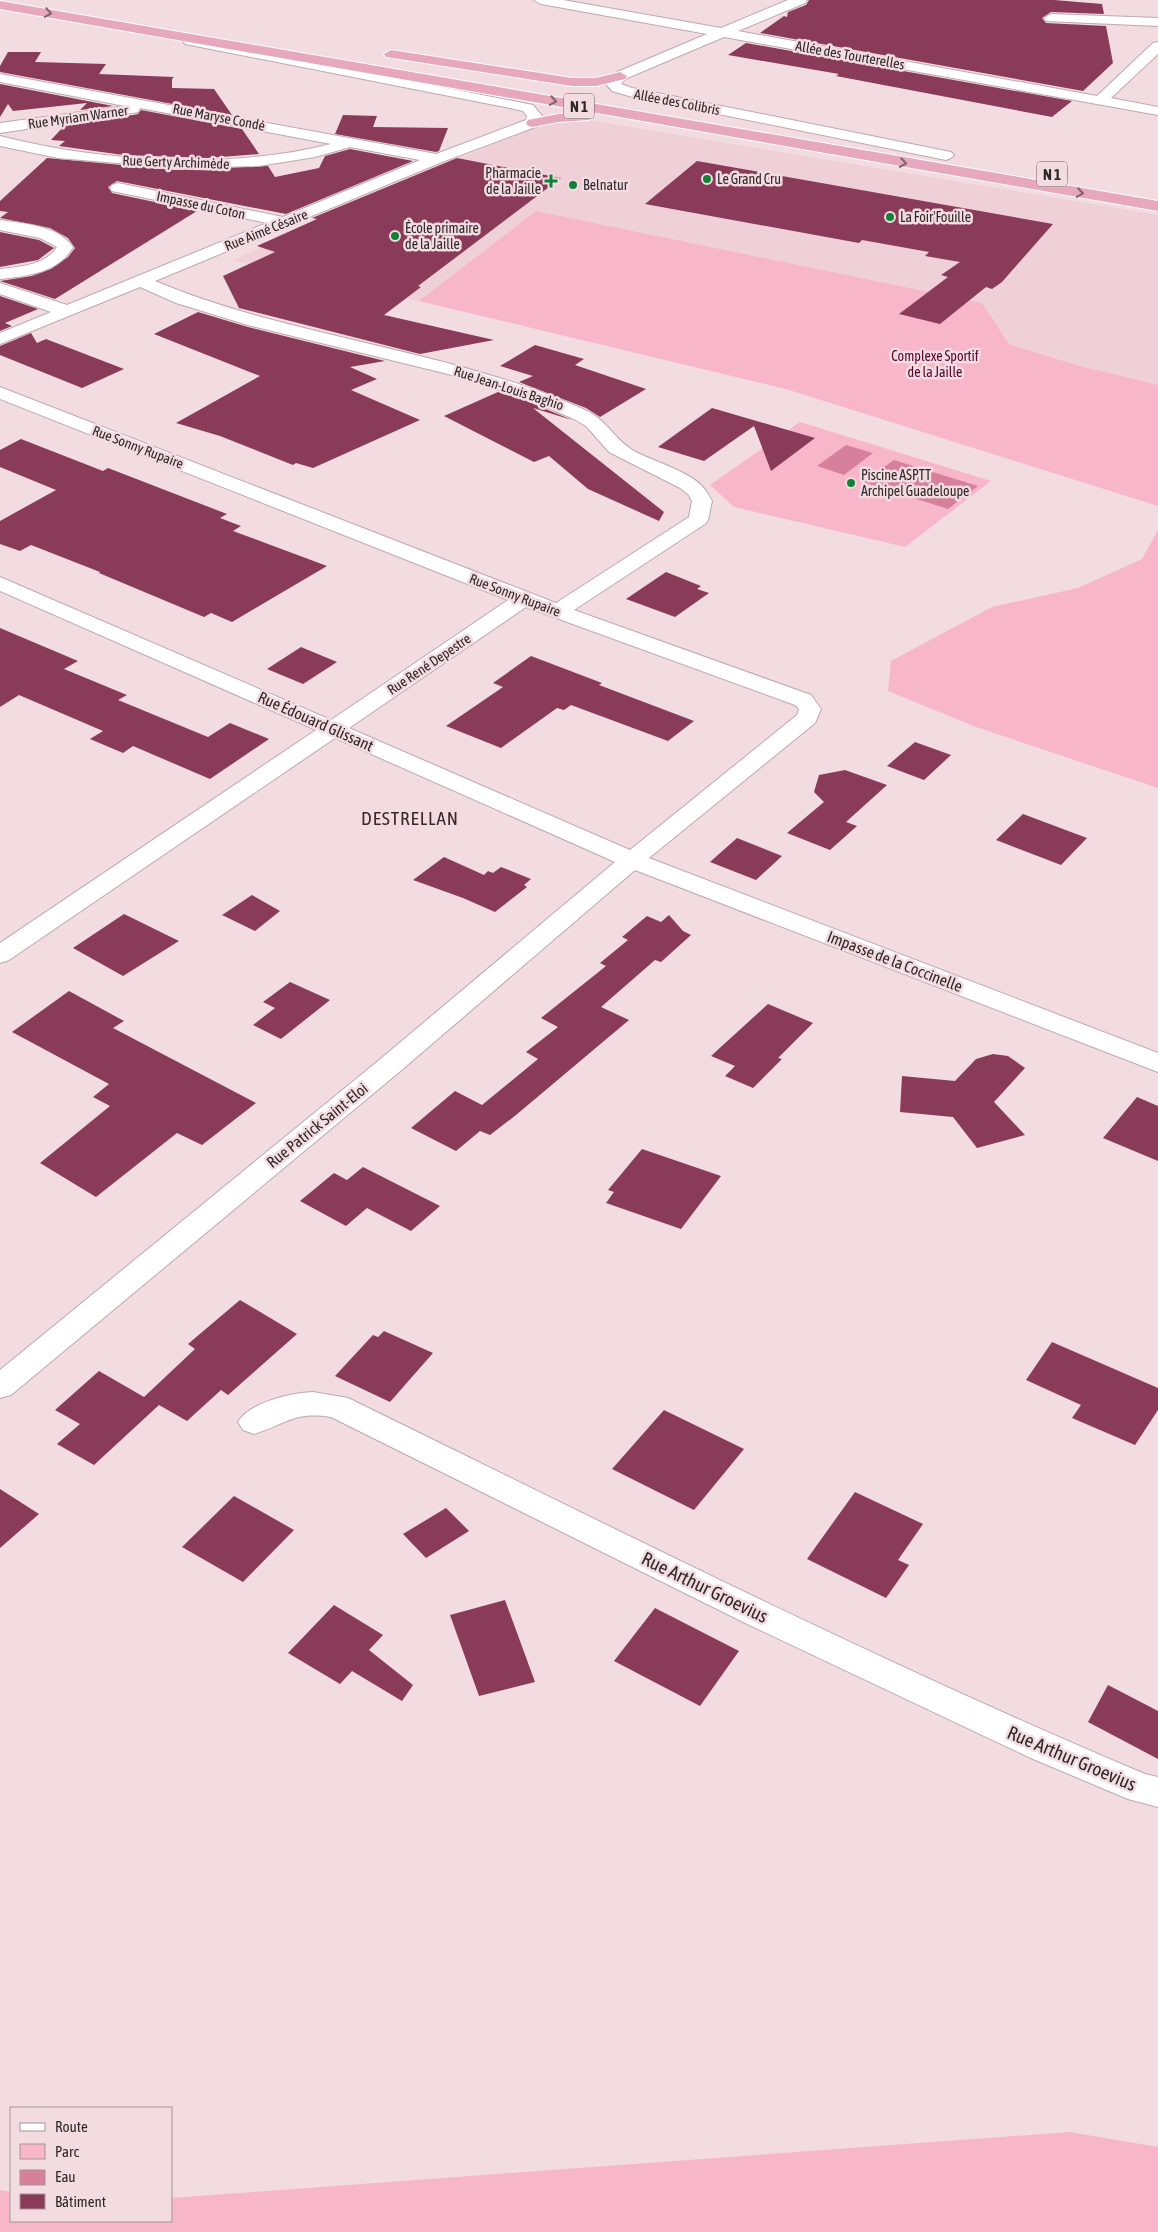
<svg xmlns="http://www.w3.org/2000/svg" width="1158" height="2232" viewBox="0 0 1158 2232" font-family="'Asap Condensed',sans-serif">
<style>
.built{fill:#efcfd8}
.green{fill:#f8b6cb}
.water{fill:#d7809e}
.building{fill:#8a3b59}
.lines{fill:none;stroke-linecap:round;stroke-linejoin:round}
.minor-casing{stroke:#bfa8af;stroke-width:2}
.trunk-casing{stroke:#fff;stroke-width:2}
.minor{fill:#fff;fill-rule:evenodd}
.trunk{fill:#e7a7bc;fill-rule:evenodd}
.oneway{stroke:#82616b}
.poi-dot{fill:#118138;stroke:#f2dbe1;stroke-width:2}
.labels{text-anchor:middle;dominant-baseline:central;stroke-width:5;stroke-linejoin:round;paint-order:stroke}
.far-street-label{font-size:14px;fill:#2f2729;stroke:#f2dbe1}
.far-poi-label{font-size:14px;fill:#2f2729;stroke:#f2dbe1;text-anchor:start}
.far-park-label{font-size:14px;fill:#57072d;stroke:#f2dbe1}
.shield{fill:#f2dbe1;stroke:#6a5d60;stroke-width:1}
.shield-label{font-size:15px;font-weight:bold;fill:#2f2729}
.street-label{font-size:16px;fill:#2f2729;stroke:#f2dbe1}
.quarter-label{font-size:19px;letter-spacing:1px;fill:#37262b;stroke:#f2dbe1}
.near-street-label{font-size:19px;fill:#2f2729;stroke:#f2dbe1}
</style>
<rect width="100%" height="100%" fill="#f2dbe1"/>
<path class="built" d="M 550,120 L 589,120 L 1158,215 L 1158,385 L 1076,365 L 1009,344 L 982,303 L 536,211 L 419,301 L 233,260 L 400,184 Z"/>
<path class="green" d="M 536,211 L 982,303 L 1009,344 L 1076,365 L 1158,385 L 1158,506 L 786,389 L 419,301 Z
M 800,422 L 991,481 L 905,547 L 734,507 L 710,485 Z
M 1158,530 L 1158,788 L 976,727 L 888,691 L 891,661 L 992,607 L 1078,588 L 1142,559 Z
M 1069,2132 L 1158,2147 L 1158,2232 L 0,2232 L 0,2190 L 11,2192 L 11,2221 L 171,2221 L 171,2198 Z"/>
<path class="water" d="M 846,445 L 873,453 L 844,475 L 817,466 Z
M 894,460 L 978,486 L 948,509 L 863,482 Z"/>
<path class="building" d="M 809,0 L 1054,0 L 1102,4 L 1104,14 L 1051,12 L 1042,18 L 1046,23 L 1106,26 L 1113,63 L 1083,91 L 760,33 L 784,16 L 787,17 L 788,12 L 806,5 Z
M 746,43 L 1072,101 L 1052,117 L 836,76 L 839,74 L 728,55 Z
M 8,52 L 41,52 L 35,62 L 106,64 L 99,74 L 174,77 L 172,79 L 172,88 L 214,89 L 232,115 L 0,72 L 0,66 Z
M 0,84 L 113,106 L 80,110 L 87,103 L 13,111 L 8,104 L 0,117 Z
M 141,110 L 242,129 L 259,154 L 208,158 L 123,155 L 59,146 L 65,141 L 51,140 L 65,125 L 133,115 L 138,114 Z
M 343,115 L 377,116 L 373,127 L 448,128 L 439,151 L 436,152 L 335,134 Z
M 350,149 L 413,161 L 286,214 L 117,181 L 108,187 L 112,193 L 197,211 L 55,299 L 0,281 L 32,276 L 51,269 L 68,257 L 75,248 L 68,238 L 50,228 L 0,218 L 8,212 L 0,211 L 0,201 L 47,158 L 175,170 L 268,166 L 275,177 L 319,168 L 325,156 Z
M 457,158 L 561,178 L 418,286 L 421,287 L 384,315 L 494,340 L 420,354 L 239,308 L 223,276 L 275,252 L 257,246 L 317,219 L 312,218 Z
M 697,161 L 1053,224 L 1002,282 L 992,289 L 986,287 L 940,324 L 899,314 L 948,277 L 941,275 L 960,262 L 925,256 L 929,252 L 862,240 L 859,243 L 645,204 Z
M 0,232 L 39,240 L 54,248 L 38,260 L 0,267 Z
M 0,296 L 38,309 L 5,323 L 12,326 L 0,331 Z
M 198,312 L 248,327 L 385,361 L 350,367 L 377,379 L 351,390 L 420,420 L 313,468 L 296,463 L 293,465 L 220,436 L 176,423 L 260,376 L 154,334 Z
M 31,333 L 37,343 L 46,339 L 124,369 L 82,388 L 0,355 L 0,346 Z
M 535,345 L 584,359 L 575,365 L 646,389 L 600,417 L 586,408 L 519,382 L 533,376 L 500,366 Z
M 498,392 L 524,400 L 572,420 L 533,408 L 664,512 L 659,521 L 588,489 L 549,456 L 534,462 L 444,416 Z
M 712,408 L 760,422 L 815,438 L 771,471 L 754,426 L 704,461 L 658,447 Z
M 21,439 L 103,471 L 108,468 L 227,514 L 220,518 L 241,526 L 233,531 L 327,566 L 232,622 L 211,613 L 204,617 L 99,573 L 100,572 L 31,545 L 20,551 L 0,544 L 0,521 L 56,490 L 0,467 L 0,450 Z
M 666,572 L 701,586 L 697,589 L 709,593 L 675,617 L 626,599 Z
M 0,628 L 78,661 L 64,669 L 127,695 L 118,700 L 208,737 L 230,723 L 269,739 L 210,779 L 133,746 L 123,753 L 90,739 L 103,731 L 19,695 L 0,707 Z
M 301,647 L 337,662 L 303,684 L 267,669 Z
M 531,656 L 602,683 L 599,685 L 694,721 L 668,741 L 571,705 L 564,710 L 557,708 L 501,748 L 446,726 L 503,687 L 493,683 Z
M 915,742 L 951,755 L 924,780 L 887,766 Z
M 845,770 L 887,785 L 846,822 L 857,826 L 830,850 L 787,833 L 824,802 L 814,792 L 819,775 Z
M 1023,814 L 1087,838 L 1061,865 L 996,840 Z
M 737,838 L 782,856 L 756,880 L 710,862 Z
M 444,857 L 484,875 L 488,871 L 493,873 L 501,867 L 531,879 L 524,885 L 527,887 L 495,912 L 463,898 L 413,880 Z
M 252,895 L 280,911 L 255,931 L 222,915 Z
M 124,914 L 179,941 L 123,976 L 73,948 Z
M 669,915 L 683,931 L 691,935 L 661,962 L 655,960 L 601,1007 L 629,1020 L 516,1115 L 490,1135 L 480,1131 L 456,1151 L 411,1128 L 455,1091 L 482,1105 L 538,1059 L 526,1052 L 558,1027 L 541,1018 L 606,966 L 600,963 L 628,940 L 622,937 L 647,916 L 661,922 Z
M 290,982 L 330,1000 L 281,1039 L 253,1025 L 275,1008 L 263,1002 Z
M 69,991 L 124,1021 L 113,1028 L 256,1103 L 202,1145 L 177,1133 L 96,1197 L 40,1163 L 110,1106 L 93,1097 L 109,1084 L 12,1032 Z
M 768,1004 L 813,1023 L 778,1058 L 782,1059 L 753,1088 L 725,1076 L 735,1066 L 711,1056 Z
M 993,1054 L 1008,1056 L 1025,1068 L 994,1102 L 1025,1135 L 977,1148 L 953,1117 L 900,1112 L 902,1076 L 955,1081 L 976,1059 Z
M 1137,1097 L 1158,1106 L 1158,1161 L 1103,1138 Z
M 642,1149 L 721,1176 L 681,1229 L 606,1203 L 614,1192 L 608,1190 Z
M 363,1167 L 440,1206 L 411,1231 L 367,1208 L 346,1226 L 300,1201 L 334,1173 L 347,1180 Z
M 240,1300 L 297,1334 L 228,1395 L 221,1390 L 187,1421 L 159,1405 L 94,1465 L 57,1444 L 80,1424 L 55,1410 L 99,1371 L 144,1397 L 195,1349 L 188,1344 Z
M 384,1331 L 433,1353 L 390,1402 L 335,1376 L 373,1335 L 378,1337 Z
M 1052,1342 L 1158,1388 L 1158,1410 L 1135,1445 L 1072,1418 L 1081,1405 L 1026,1380 Z
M 664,1410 L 744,1449 L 694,1510 L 612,1469 Z
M 0,1489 L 39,1514 L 0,1548 Z
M 855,1492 L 923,1524 L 898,1560 L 909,1565 L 886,1598 L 807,1559 Z
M 234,1496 L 294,1530 L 243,1582 L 182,1547 Z
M 446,1508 L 469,1531 L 426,1558 L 403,1534 Z
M 505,1600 L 535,1682 L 479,1696 L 450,1615 Z
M 334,1605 L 383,1635 L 369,1650 L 413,1685 L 402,1701 L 352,1671 L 340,1684 L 288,1653 Z
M 655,1608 L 739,1651 L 700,1706 L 614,1661 Z
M 1108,1685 L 1158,1711 L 1158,1759 L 1088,1722 Z"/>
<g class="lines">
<g class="minor-casing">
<path id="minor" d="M 534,0 L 563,0 L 721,28 L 788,0 L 807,0 L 805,3 L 738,31 L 1097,96 L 1153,43 L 1158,42 L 1158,54 L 1111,98 L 1158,107 L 1158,115 L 724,37 L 625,79 L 621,84 L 632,88 L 951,152 L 954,155 L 951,158 L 946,160 L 629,96 L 612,91 L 606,84 L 615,73 L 707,34 L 541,4 Z
M 1051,14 L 1158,18 L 1158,26 L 1046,21 L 1044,18 Z
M 190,37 L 528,104 L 533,105 L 542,116 L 538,126 L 442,162 L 155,281 C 293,339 448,348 585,410 C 606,419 615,440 634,451 C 653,461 687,471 701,485 C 706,490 709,496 712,501 L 708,520 L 705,524 L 574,610 L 811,695 L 821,709 L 815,723 L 649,858 L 1158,1053 L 1158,1072 L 635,870 L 398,1073 L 11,1395 L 0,1398 L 0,1370 L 378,1061 L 615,862 L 335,738 L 9,960 L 0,963 L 0,943 L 316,730 L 0,591 L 0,577 L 331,720 L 508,600 L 0,399 L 0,387 L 556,603 L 689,517 L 692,501 L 688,494 L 680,488 L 609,452 L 586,426 L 574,419 L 525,398 L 448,374 L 248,325 L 176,303 L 140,287 L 0,344 L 0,333 L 51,312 L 0,294 L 0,283 L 67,305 L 267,223 L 112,191 L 110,188 L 112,185 L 118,183 L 283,217 L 420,160 L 350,147 L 315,157 L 259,166 L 175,168 L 58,158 L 0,146 L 0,136 C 102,162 228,170 331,144 L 140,108 L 138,112 L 133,113 L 0,133 L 0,123 L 125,106 L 0,82 L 0,74 L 436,154 L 526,120 L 527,116 L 523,111 L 510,108 L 185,44 L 183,41 ZM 526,607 L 795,705 L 799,709 L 797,715 L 630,850 L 349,728 Z
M 0,220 C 24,224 58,225 73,247 C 58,273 28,276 0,279 L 0,269 C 19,267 46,265 57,247 L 40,238 L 0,230 Z
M 313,1392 L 348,1398 C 612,1527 874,1660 1145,1774 L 1158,1777 L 1158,1807 L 1128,1799 L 1033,1759 L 743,1622 L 331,1417 C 293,1411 287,1424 254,1434 L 243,1430 L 238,1422 C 250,1402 291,1393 313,1392 Z"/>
</g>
<g class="trunk-casing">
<path id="trunk" d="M 0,1 L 1158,201 L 1158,211 L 0,9 Z
M 391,50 L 572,78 L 596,78 L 620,72 L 627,76 L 625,79 L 596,86 L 572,86 L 386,57 L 384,54 Z
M 584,113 L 589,114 L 591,117 L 589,120 L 558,122 L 533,127 L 528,126 L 526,123 L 528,120 L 558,114 Z"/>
</g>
<use href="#minor" class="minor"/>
<use href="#trunk" class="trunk"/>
</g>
<defs><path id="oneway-chevron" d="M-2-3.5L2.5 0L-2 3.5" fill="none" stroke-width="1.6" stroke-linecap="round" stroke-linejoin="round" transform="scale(1.25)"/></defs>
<g class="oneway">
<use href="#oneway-chevron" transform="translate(48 13) rotate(10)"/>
<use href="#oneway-chevron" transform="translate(553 101) rotate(10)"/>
<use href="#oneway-chevron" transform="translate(903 163) rotate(10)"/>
<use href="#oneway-chevron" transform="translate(1080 193) rotate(9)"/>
</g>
<g class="poi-dot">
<circle cx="707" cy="179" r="5"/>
<path d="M548.5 173.5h5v5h5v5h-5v5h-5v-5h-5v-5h5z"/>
<circle cx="573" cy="185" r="5"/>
<circle cx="890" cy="217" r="5"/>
<circle cx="395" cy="236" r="5"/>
<circle cx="851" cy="483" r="5"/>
</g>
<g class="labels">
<g class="far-street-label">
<text transform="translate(850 55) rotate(10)">Allée des Tourterelles</text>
<text transform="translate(677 102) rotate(11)">Allée des Colibris</text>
<text transform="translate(78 117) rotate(-8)">Rue Myriam Warner</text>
<text transform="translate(219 117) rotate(11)">Rue Maryse Condé</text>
<text transform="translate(176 162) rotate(2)">Rue Gerty Archimède</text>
<text transform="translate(201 205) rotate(12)">Impasse du Coton</text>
<text transform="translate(266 230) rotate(-22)">Rue Aimé Césaire</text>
<text transform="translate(509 388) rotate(18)">Rue Jean-Louis Baghio</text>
<text transform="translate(138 447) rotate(21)">Rue Sonny Rupaire</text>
<text transform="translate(515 595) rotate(21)">Rue Sonny Rupaire</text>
<text transform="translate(429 664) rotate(-34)">Rue René Depestre</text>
</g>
<g class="far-poi-label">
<text x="541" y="173" text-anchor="end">Pharmacie<tspan x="541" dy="16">de la Jaille</tspan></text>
<text x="717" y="179">Le Grand Cru</text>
<text x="583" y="185">Belnatur</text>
<text x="900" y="217">La Foir'Fouille</text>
<text x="405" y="228">École primaire<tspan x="405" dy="16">de la Jaille</tspan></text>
<text x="861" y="475">Piscine ASPTT<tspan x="861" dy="16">Archipel Guadeloupe</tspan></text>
</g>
<g class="far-park-label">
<text x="935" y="356">Complexe Sportif<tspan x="935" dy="16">de la Jaille</tspan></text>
</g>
<g class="shield">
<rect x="564" y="93.5" width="30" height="25" rx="4"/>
<rect x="1037" y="161.5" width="30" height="25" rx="4"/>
</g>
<g class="shield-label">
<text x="579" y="106">N 1</text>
<text x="1052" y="174">N 1</text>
</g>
<g class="street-label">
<text transform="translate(316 721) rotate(24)">Rue Édouard Glissant</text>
<text transform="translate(895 961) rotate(21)">Impasse de la Coccinelle</text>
<text transform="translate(317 1125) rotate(-39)">Rue Patrick Saint-Eloi</text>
</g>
<g class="quarter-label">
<text x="410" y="818">DESTRELLAN</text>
</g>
<g class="near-street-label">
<text transform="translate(705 1587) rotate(26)">Rue Arthur Groevius</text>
<text transform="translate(1072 1758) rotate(23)">Rue Arthur Groevius</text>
</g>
</g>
<rect x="10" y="2107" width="162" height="115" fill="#f2dbe1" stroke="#a49397"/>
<rect x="20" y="2123" width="25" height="8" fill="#ffffff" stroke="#a49397"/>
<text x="55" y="2132" font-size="15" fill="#2f2729">Route</text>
<rect x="20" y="2144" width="25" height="15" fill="#f8b6cb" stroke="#a49397"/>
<text x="55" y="2157" font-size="15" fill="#2f2729">Parc</text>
<rect x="20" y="2170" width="25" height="15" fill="#d7809e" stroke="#a49397"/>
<text x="55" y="2182" font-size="15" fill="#2f2729">Eau</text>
<rect x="20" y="2194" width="25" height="15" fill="#8a3b59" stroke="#a49397"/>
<text x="55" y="2207" font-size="15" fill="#2f2729">Bâtiment</text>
</svg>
